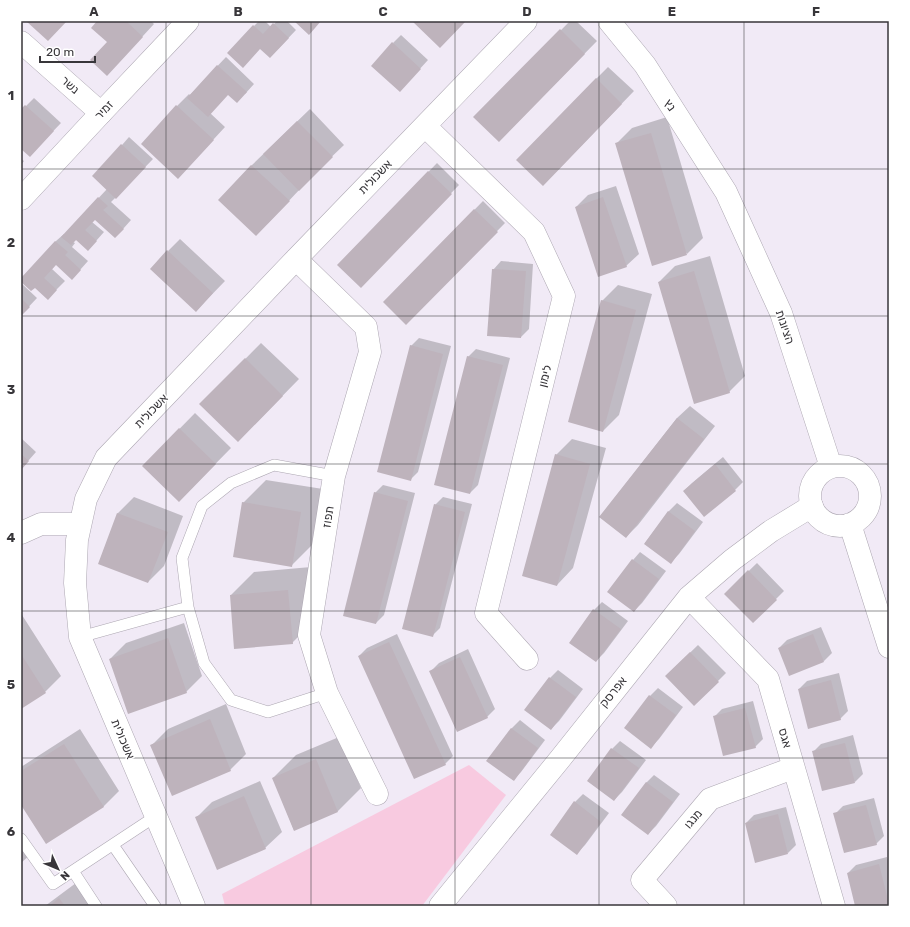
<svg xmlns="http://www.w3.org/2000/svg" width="910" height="927" font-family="Rubik,Heebo,sans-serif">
<rect width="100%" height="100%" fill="#f1eaf6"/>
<path fill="#f8cae0" d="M469,765L506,795L422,906H225L222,894Z"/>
<path fill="#0003" d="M99,21H151L154,24L119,62Z
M259,21H265L271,27L277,21H287L296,30L278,49L261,48L254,26Z
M570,21H576L597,41L499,141L475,117Z
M401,35L428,60L407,83L393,43Z
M226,57L254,84L245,94H228L210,113L225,127L190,165L142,144L177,106L189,94L190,95Z
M608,67L634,91L555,173L596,79Z
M34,98L61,123L38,147H21V111Z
M310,109L344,145L300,187L301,188L268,223L219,200L252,165Z
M667,117L703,238L687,254L616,144L632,128Z
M129,137L153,159L124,189L111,202L131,220L123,229L95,219L92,222L104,232L96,241L77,239L73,242L75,243L72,247L88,261L80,270L56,264L52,269L65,281L56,290L35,286L21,280L56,241L64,234H65L107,189L122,145Z
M21,159L24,161L21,165Z
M437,163L459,185L361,286L338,265Z
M616,186L639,254L626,266L576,207L588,195Z
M483,201L505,223L406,324L384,302Z
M180,239L225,281L196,311L168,251Z
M710,256L745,376L729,392L659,282L675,266Z
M501,261L533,264L529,329L521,337L493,270Z
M21,283L37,298L21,315Z
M618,285L652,294L619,415L603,431L602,301Z
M419,338L451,346L418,472L410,480L411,346Z
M261,343L299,379L254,425L201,404Z
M476,349L510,358L478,485L470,493L468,357Z
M690,406L715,426L638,525L626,537L600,517L677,418Z
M195,413L231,448L179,501L143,466Z
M21,438L36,452L21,469Z
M572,439L606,448L573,568L557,585L556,455Z
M723,457L743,482L735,490L704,515L684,491L692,483Z
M266,480L323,489L314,543L291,566L243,503Z
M383,485L415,493L384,615L376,623L375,493Z
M134,497L183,516L164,566L148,582L99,563L118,513Z
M443,497L472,504L440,628L432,636L435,505Z
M677,503L703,522L679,554L671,562L645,543L669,511Z
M640,552L666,571L642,603L634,611L633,560Z
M757,563L784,591L753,622L725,594Z
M311,567L315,620L292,643L231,595L254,572Z
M602,602L628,621L604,653L596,661L594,610Z
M21,615H22L61,676L45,692L21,708Z
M184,623L202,676L186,692L110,659L126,643Z
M821,627L832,653L824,661L779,648L787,640Z
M397,634L453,756L445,764L359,656L367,648Z
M698,645L726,673L694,705L666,676Z
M468,649L495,709L487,717L431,671L439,663Z
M558,670L583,689L559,721L551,729L550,678Z
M839,673L848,711L840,719L799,689L807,681Z
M658,688L683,707L659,739L651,747L650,696Z
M753,701L763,739L755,747L714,717L722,709Z
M226,704L246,754L230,770L152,745L168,729Z
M520,720L545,740L521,772L513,780L488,761L512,728Z
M80,729L119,791L103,807L21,803V767Z
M853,735L863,774L855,782L813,752L821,744Z
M339,737L361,788L338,811L294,830L273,778L296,755Z
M620,741L646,760L622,792L614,800L588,781L612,749Z
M654,775L680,794L656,826L648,834L646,783Z
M260,781L282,832L265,848L196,818L212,802Z
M583,794L609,813L585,845L577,853L575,802Z
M874,798L884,836L876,844L835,814L843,806Z
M786,807L796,845L788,853L746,823L754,815Z
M21,838L31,854L21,863Z
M887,857L889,864V903L878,906H856L848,873L856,865Z
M76,883L93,906H45Z"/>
<path fill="#beb3bc" d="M26,21H67L48,41Z
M97,21H126L143,37L107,76L90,60L107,42L91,28Z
M294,21H321L309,35Z
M412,21H466L440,48Z
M273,23L289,38L270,58L260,49L243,68L227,53L253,25L263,34Z
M560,29L585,54L499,142L473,117Z
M392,42L421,69L400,92L371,66Z
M217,65L247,92L237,103L228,95L208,117L187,98Z
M596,78L622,104L543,186L516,160Z
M25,105L54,131L30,157L21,149V109Z
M176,105L214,140L178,179L141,144Z
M297,121L333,157L299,191L263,154Z
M651,133L687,255L652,266L615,143Z
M121,144L146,167L116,199L92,176Z
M251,165L290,201L256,236L218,200Z
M428,171L452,194L361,288L337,265Z
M98,197L108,206L103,210L124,229L115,238L95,220L85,230L97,241L88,251L76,240L71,245L61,237Z
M603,197L627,267L598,277L575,207Z
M474,209L498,232L406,325L383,302Z
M55,241L68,252L65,255L81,270L72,280L56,265L44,278L57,290L48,300L35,288L31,291L21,282V278Z
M167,250L213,293L196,312L150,269Z
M492,269L526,271L521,338L487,336Z
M694,271L730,393L694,404L658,282Z
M21,298L30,307L21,316Z
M601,300L636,310L603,432L568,422Z
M410,345L443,354L411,481L377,472Z
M467,356L503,365L470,494L434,485Z
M245,358L283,396L238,442L199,404Z
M677,418L704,439L626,538L599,517Z
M179,428L216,464L179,502L142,466Z
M21,454L29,461L21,470Z
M555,454L590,464L557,586L522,576Z
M715,464L736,491L704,517L683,491Z
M374,492L408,501L376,624L343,616Z
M242,502L301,512L292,567L233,557Z
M434,504L465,512L433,637L402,629Z
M668,511L695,531L671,564L644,544Z
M117,513L168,532L148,583L98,564Z
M632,559L659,579L634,612L607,592Z
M748,570L777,600L753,623L724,594Z
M288,590L293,644L234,649L230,595Z
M593,609L621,629L596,662L569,643Z
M813,634L824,662L789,676L778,648Z
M168,638L187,693L128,714L109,659Z
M389,642L446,765L414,779L358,656Z
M690,652L719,682L694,706L665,676Z
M21,654L46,693L21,709Z
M460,657L488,718L457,732L429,671Z
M549,677L576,697L551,730L524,710Z
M831,680L841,720L808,729L798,689Z
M649,695L676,715L651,749L624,728Z
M745,708L756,748L723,756L713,716Z
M210,719L231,771L172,796L150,745Z
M511,728L538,748L514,781L486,761Z
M845,743L855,783L822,791L812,751Z
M64,744L104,807L46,844L21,805V771Z
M611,748L639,768L614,801L587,781Z
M316,759L338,812L294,831L272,778Z
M646,782L673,802L648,835L621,815Z
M244,796L266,849L217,870L195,817Z
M574,801L601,822L577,855L550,835Z
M866,805L877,845L844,853L833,813Z
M778,814L788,854L755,863L745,823Z
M879,864L889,904L882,906H855L847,873Z
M59,898L65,906H49Z"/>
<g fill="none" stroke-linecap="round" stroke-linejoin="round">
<defs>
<path id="service" d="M80,637L188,607
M327,693L268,712L231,700L204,663L188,607L182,558L202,506L231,483L274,465L334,476
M21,839L53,884L156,816
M113,845L155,906
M73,871L96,906"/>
<path id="minor" d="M21,42L101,113
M425,126L534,232L564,296L486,613L527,659
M296,259L366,327L370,352L334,476L309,635L327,693L377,794
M21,533L41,524H80
M689,597L768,679L834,906
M194,906L80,637L75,583L77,540L86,499L106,458L296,259L526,21
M440,906L560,759L689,597L732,560L771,531L812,506
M666,906L642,880L710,799L793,768"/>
<path id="tertiary" d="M609,21L645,65L726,192L781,313L831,467
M21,199L101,113L188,21
M810 496a30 30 0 1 1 60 0a30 30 0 1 1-60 0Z
M850,524L889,647"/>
</defs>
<use href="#service" stroke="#ada7b2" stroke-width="12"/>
<use href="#minor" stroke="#ada7b2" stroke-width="23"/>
<use href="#tertiary" stroke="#ada7b2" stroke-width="23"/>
<use href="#service" stroke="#fff" stroke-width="11"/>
<use href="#minor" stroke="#fff" stroke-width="22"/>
<use href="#tertiary" stroke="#fff" stroke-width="22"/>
</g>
<path fill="none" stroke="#38363a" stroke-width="1" stroke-opacity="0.55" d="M166,21V906M311,21V906M455,21V906M599,21V906M744,21V906M21,169H889M21,316H889M21,464H889M21,611H889M21,758H889"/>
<g text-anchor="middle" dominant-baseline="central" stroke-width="3" stroke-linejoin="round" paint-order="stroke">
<g font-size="12" fill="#38363a" stroke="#fff">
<text transform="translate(70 85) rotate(42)">נשר</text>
<text transform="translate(670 105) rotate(57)">נץ</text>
<text transform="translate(104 110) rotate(-47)">זמיר</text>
<text transform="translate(375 177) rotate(-46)">אשכולית</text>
<text transform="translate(785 327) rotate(71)">הציונות</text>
<text transform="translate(545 376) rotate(-76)">לימון</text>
<text transform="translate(151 411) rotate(-46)">אשכולית</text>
<text transform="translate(328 517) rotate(-81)">תפוז</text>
<text transform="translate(613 692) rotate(-51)">אפרסק</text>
<text transform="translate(785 738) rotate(74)">אגס</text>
<text transform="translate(123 739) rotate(67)">אשכולית</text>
<text transform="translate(693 819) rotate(-50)">מנגו</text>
</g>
</g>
<rect width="910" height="927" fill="none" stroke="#ffffff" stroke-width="44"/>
<g transform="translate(58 869) rotate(134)" stroke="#ffffff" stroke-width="3" paint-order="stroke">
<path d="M0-3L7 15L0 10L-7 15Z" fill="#38363a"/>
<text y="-6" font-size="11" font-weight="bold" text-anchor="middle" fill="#38363a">N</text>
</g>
<path d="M40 56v6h55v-6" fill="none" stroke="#38363a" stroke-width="2"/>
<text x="46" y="56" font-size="12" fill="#38363a" stroke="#ffffff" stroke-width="3" paint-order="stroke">20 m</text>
<rect x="22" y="22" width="866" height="883" fill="none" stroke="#38363a" stroke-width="1.5"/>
<g font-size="13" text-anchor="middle" font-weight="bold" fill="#38363a">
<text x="94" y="16">A</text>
<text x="238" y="16">B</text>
<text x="383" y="16">C</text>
<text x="527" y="16">D</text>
<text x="672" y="16">E</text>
<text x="816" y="16">F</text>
<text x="11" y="100">1</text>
<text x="11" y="247">2</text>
<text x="11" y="394">3</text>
<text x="11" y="542">4</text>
<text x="11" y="689">5</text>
<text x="11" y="836">6</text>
</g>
</svg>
